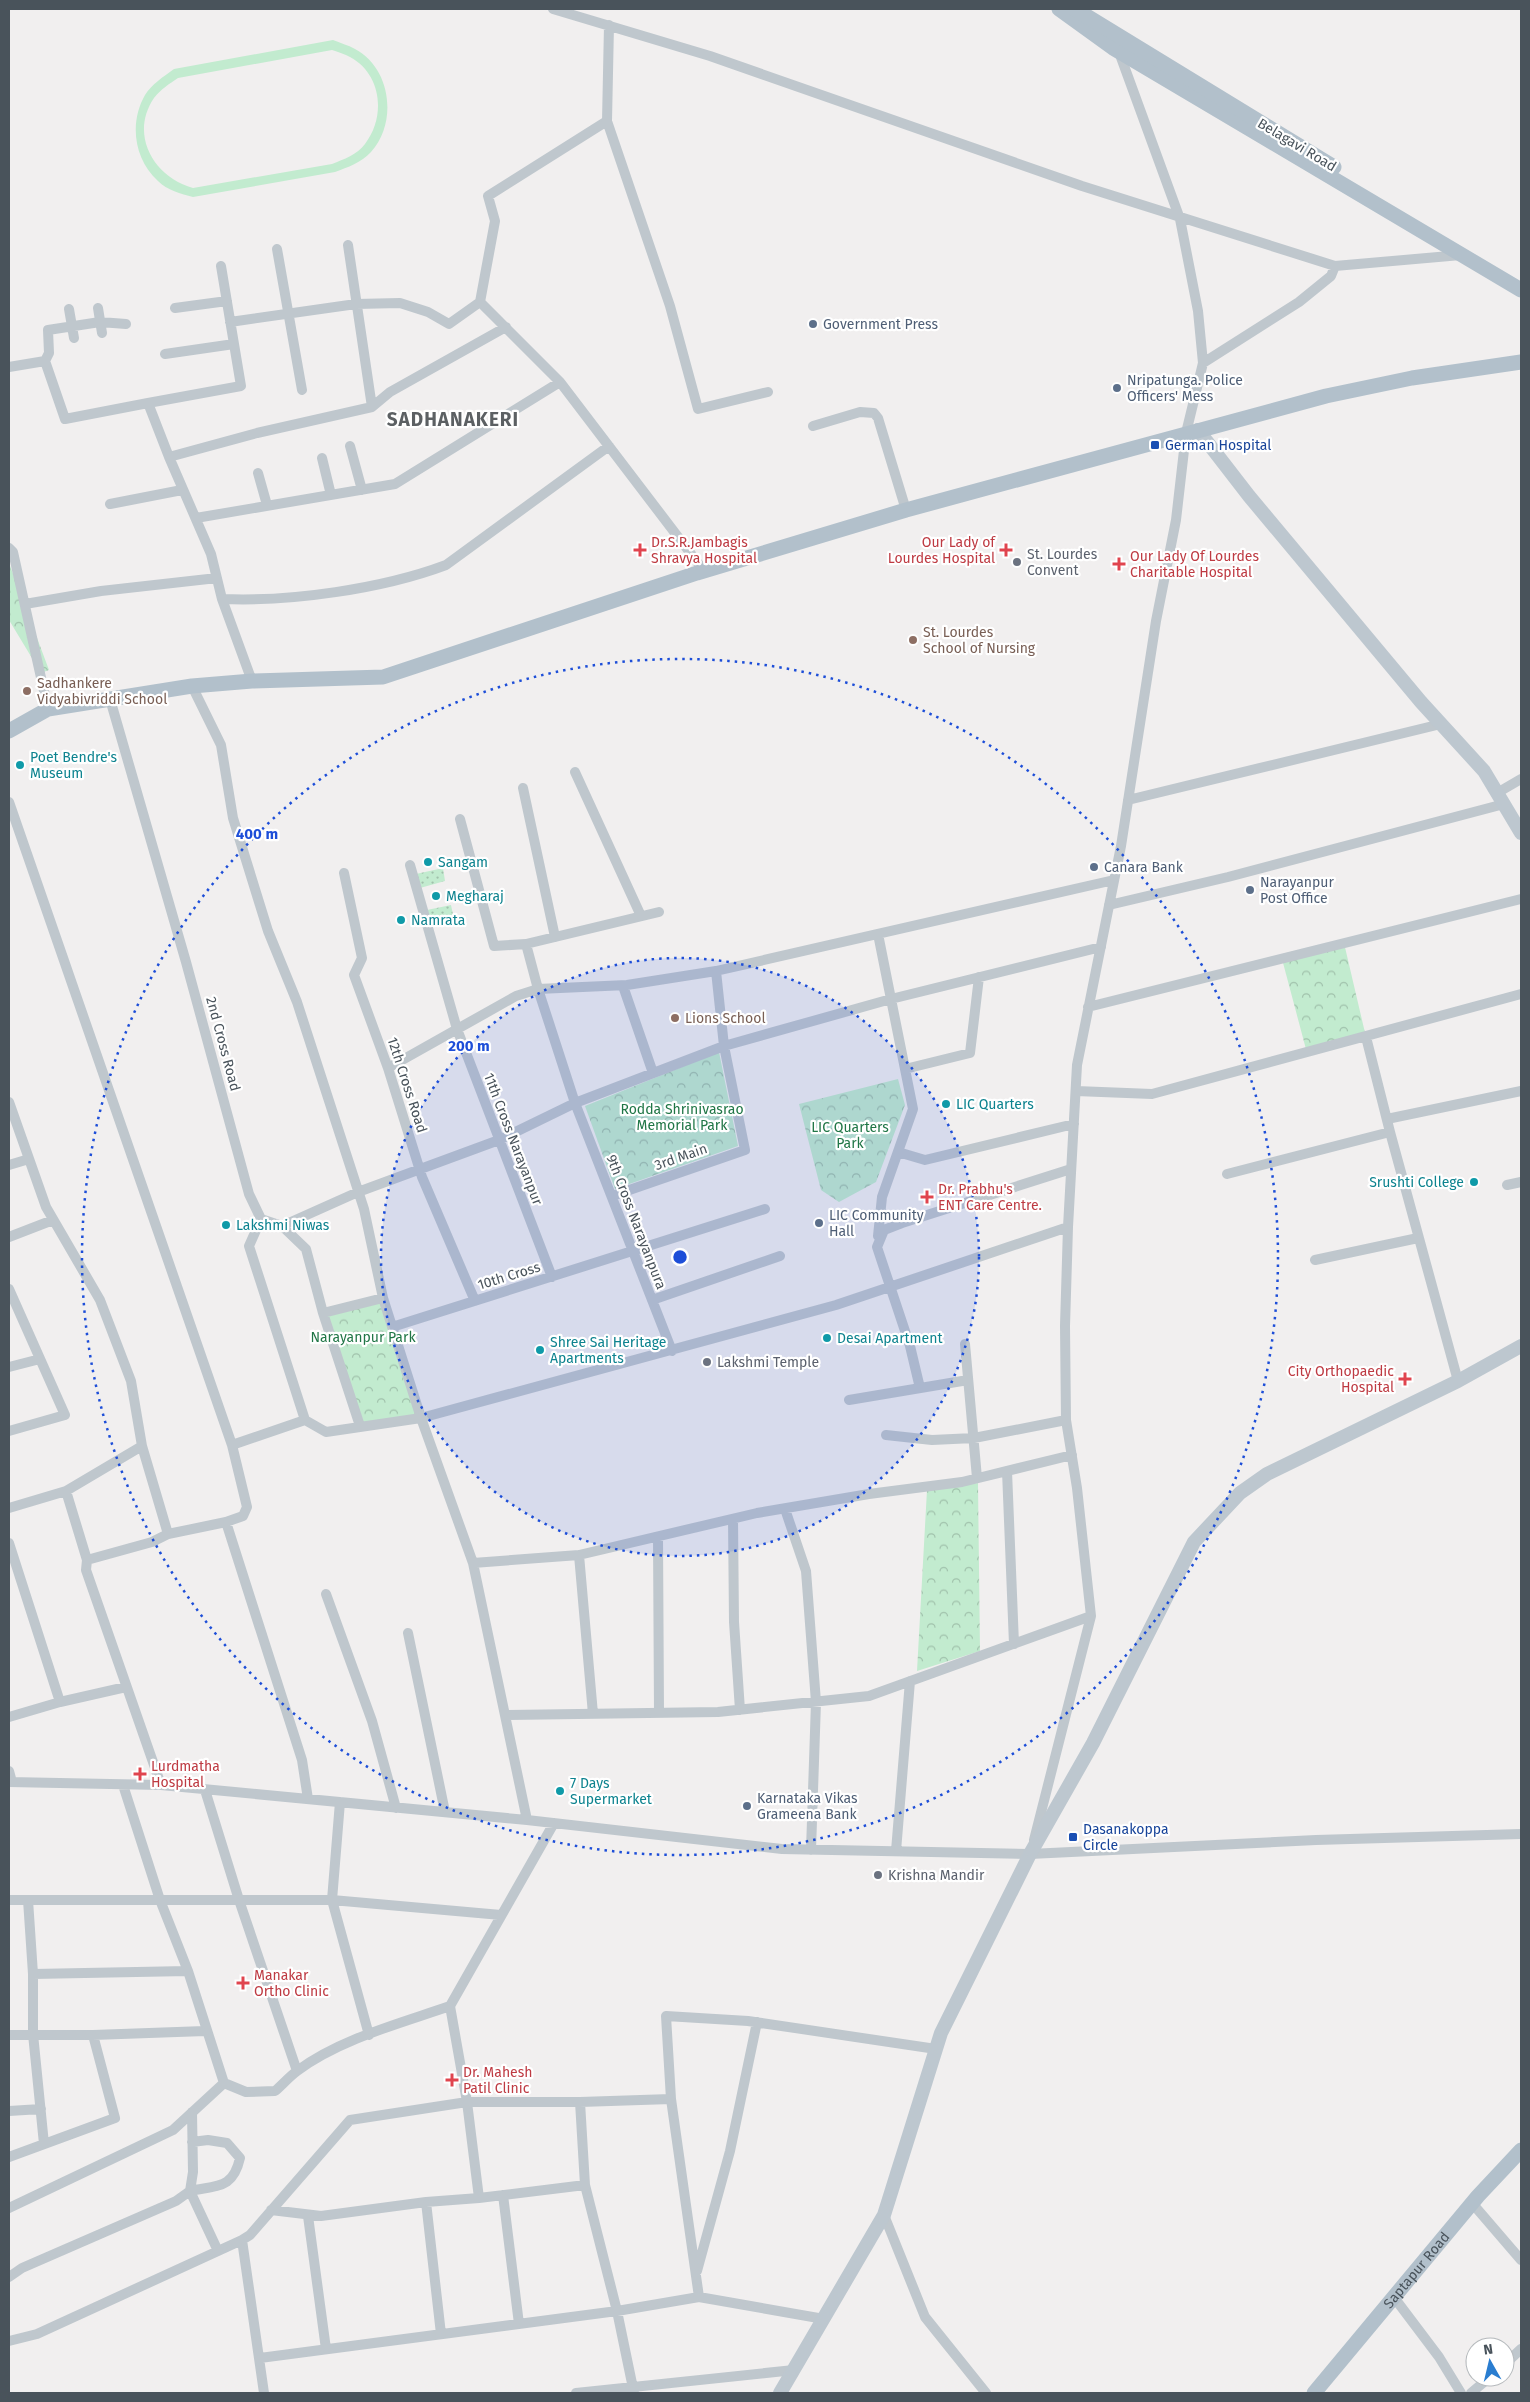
<svg xmlns="http://www.w3.org/2000/svg" width="1530" height="2402" font-family="'Fira Sans',sans-serif">
<defs>
<pattern id="grass-dots" width="8" height="8" patternUnits="userSpaceOnUse" patternTransform="scale(1.25)"><rect width="8" height="8" fill="#c2ebcf"/><path d="M2 2h.1M6 6h.1" fill="none" stroke="#a0c1ab" stroke-width="1.8" stroke-linecap="round"/></pattern>
<pattern id="park-crowns" width="20" height="18" patternUnits="userSpaceOnUse" patternTransform="scale(1.25)"><rect width="20" height="18" fill="#c2ebcf"/><path d="M2 6a3 3 0 1 1 6 0M12 15a3 3 0 1 1 6 0" fill="none" stroke="#a0c1ab"/></pattern>
</defs>
<rect width="100%" height="100%" fill="#f1efef"/>
<path fill="url(#grass-dots)" d="M443,868L445,881L420,888L416,874Z
M451,905L454,919L431,925L427,910Z"/>
<path fill="url(#park-crowns)" d="M9,563L49,670L41,673L9,620Z
M1344,943L1366,1037L1307,1053L1282,959Z
M719,1052L738,1146L615,1189L585,1106Z
M898,1079L905,1105L876,1182L839,1202L821,1190L799,1104Z
M383,1298L421,1418L360,1426L323,1313Z
M978,1483L980,1651L917,1671L927,1490Z"/>
<path fill="#c2ebcf" fill-rule="evenodd" d="M333,40C340,43 348,45 355,49C391,68 398,122 371,152C361,163 348,167 335,172L193,197C181,194 167,190 158,181C134,159 129,123 145,95C152,84 163,77 174,69ZM332,50C338,52 345,54 350,57C382,74 386,117 365,144C357,155 344,159 332,164L193,188C154,177 129,135 154,98C161,89 169,84 178,78Z"/>
<g fill="none" stroke-linecap="round" stroke-linejoin="round">
<path stroke="#bfc7cd" stroke-width="10" d="M553,9L710,56L1082,186L1335,266L1461,255
M609,25L607,121L488,196L495,221L480,302L560,382L704,571
M607,121L670,306L698,409L768,392
M348,245L372,407
M277,249L302,390
M98,308L102,333
M175,308L227,301
M69,309L74,338
M230,322L356,304L400,303L428,312L449,324L480,302
M126,324L100,322L48,330L49,353L45,361L65,419L148,403
M165,354L234,344
M1203,363L1299,302L1331,276L1335,266
M9,367L45,361
M813,426L860,412L874,413L878,418L906,510
M350,446L362,490
M169,457L148,403L241,386L221,266
M322,458L331,495
M258,473L267,505
M110,504L182,490
M196,518L395,484L560,382
M9,548L13,552L48,709
M222,599C290,602 382,589 446,565L609,446
M25,604L101,591L217,578
M252,681L222,599L211,554L169,457L257,433L372,407L390,392L506,327
M192,686L221,745L233,818L268,931L297,1002L364,1209L383,1298L421,1418L473,1563L527,1820
M110,699L186,962L249,1194L261,1219L282,1226L306,1249L323,1313L383,1298
M575,772L641,916
M523,788L555,937
M1497,793L1521,779
M1128,800L1441,724
M9,802L232,1445L247,1507L243,1516L226,1522L302,1760L308,1799
M460,819L494,946L526,944L538,989L627,985L716,971L1114,880
M410,865L457,1029L552,1277
M344,873L362,958L354,975L388,1068L422,1177L475,1301
M1109,905L1228,877L1504,804
M878,934L913,1109L882,1197L878,1236
M526,944L659,912
M623,986L653,1073
M1088,1007L1521,899
M1366,1037L1390,1132L1458,1381
M388,1068L516,996L538,989L575,1103L724,1046L891,999L1101,947
M905,1069L970,1053L979,977
M1076,1091L1152,1094L1521,994
M9,1102L46,1207L100,1300L131,1381L142,1446L168,1534L152,1542L87,1560
M1387,1119L1521,1091
M898,1152L925,1160L1074,1124
M9,1165L29,1159
M1227,1174L1390,1132
M1507,1185L1521,1182
M612,1196L745,1150L724,1046L716,971
M261,1219L249,1246L305,1420
M282,1226L358,1192L499,1140L575,1103L672,1351
M1068,1227L1077,1065L1121,846L1156,621L1176,520L1186,433L1203,363L1198,311L1180,219L1119,52
M9,1237L53,1220
M1315,1260L1418,1238
M9,1289L65,1415L9,1431
M652,1300L780,1256
M323,1313L360,1426
M392,1327L765,1209
M965,1344L977,1478
M9,1367L40,1359
M920,1388L910,1346L877,1247L884,1230L902,1223L1071,1169
M849,1400L968,1380
M886,1435L932,1440L974,1438L1066,1420
M232,1445L305,1420L326,1432L421,1418L836,1305L1068,1227L1065,1326L1066,1420L1077,1488L1091,1616L1034,1840
M1007,1471L1014,1644
M66,1491L87,1560L86,1570L161,1785
M9,1508L66,1491L142,1446
M785,1509L806,1571L816,1702L811,1850
M733,1519L734,1622L740,1710
M168,1534L226,1522
M658,1537L659,1713
M9,1543L60,1702
M579,1555L593,1714
M473,1563L579,1555L757,1513L869,1494L962,1482L1072,1455
M326,1594L372,1721L396,1808
M408,1633L445,1812
M505,1715L718,1712L869,1696L1091,1616
M9,1717L60,1702L126,1687
M9,1771L12,1782
M9,1782L161,1785L527,1820L782,1849L1030,1854L1316,1840L1521,1834
M123,1785L160,1900L188,1971L224,2083
M205,1790L239,1900L297,2071
M340,1802L332,1900L369,2035
M896,1851L910,1681
M9,1900H332L501,1915
M28,1900L33,1974V2034L44,2144
M33,1974L188,1971
M450,2006L467,2102L479,2198
M9,2035H93L205,2031
M9,2111L41,2109
M192,2142L208,2140L227,2143L240,2158C233,2189 218,2185 190,2191L218,2251
M9,2157L115,2118L93,2035
M503,2195L519,2324
M426,2202L441,2334
M1472,2203L1521,2260
M9,2208L173,2130L224,2083L246,2092L275,2091C282,2085 289,2077 297,2071C340,2039 401,2023 450,2006L554,1823
M271,2210L321,2216L426,2202L479,2198L585,2185
M884,2215L925,2317L986,2393
M308,2216L326,2349
M697,2271L730,2151L757,2022
M9,2277L22,2268L176,2201L190,2191L193,2172L192,2112
M1393,2296L1439,2357L1461,2393
M824,2319L699,2297L671,2099L666,2016L748,2021L936,2049
M9,2341L37,2334L242,2240
M260,2358L617,2311L699,2297
M1505,2364L1521,2349
M264,2393L242,2240L250,2235L350,2120L467,2102H580
M576,2393L794,2370
M634,2393L617,2311L585,2185L580,2102L671,2099
M1471,2393L1490,2377"/>
<path stroke="#bdc7cf" stroke-width="14" d="M1198,430L1249,496L1421,702L1484,771L1521,833
M780,2393L884,2215L941,2033L1030,1854L1093,1743L1194,1542L1240,1493L1267,1474L1458,1381L1521,1346"/>
<g stroke="#b2c0cb" stroke-width="15">
<path d="M1059,9L1113,48L1521,290"/>
<path d="M1075,9L1334,167"/>
<path d="M9,731L48,709L192,686L252,681L383,677L697,573L906,510L1326,396L1412,378L1521,362"/>
<path id="s1" d="M1314,2393L1478,2196L1521,2150"/>
</g>
</g>
<circle cx="680" cy="1257" r="299" fill="#1d4ed8" fill-opacity=".12"/>
<g fill="none" stroke="#1d4ed8" stroke-width="2.5" stroke-dasharray="2.5 5">
<circle cx="680" cy="1257" r="299"/>
<circle cx="680" cy="1257" r="598"/>
</g>
<g fill="#5c6f8a" stroke="#fff" stroke-width="2">
<circle cx="813" cy="324" r="5"/>
<circle cx="1117" cy="388" r="5"/>
<circle cx="1094" cy="867" r="5"/>
<circle cx="1250" cy="890" r="5"/>
<circle cx="819" cy="1223" r="5"/>
<circle cx="747" cy="1806" r="5"/>
</g>
<g fill="#1a4fb4" stroke="#fff" stroke-width="2">
<rect x="1150" y="440" width="10" height="10" rx="2.5"/>
<rect x="1068" y="1832" width="10" height="10" rx="2.5"/>
</g>
<g fill="#e0444e" stroke="#fff" stroke-width="2">
<path d="M637.5 542.5h5v5h5v5h-5v5h-5v-5h-5v-5h5z"/>
<path d="M1003.5 542.5h5v5h5v5h-5v5h-5v-5h-5v-5h5z"/>
<path d="M1116.5 556.5h5v5h5v5h-5v5h-5v-5h-5v-5h5z"/>
<path d="M924.5 1189.5h5v5h5v5h-5v5h-5v-5h-5v-5h5z"/>
<path d="M1402.5 1371.5h5v5h5v5h-5v5h-5v-5h-5v-5h5z"/>
<path d="M137.5 1766.5h5v5h5v5h-5v5h-5v-5h-5v-5h5z"/>
<path d="M240.5 1975.5h5v5h5v5h-5v5h-5v-5h-5v-5h5z"/>
<path d="M449.5 2072.5h5v5h5v5h-5v5h-5v-5h-5v-5h5z"/>
</g>
<g fill="#6b7280" stroke="#fff" stroke-width="2">
<circle cx="1017" cy="562" r="5"/>
<circle cx="707" cy="1362" r="5"/>
<circle cx="878" cy="1875" r="5"/>
</g>
<g fill="#8d6e63" stroke="#fff" stroke-width="2">
<circle cx="913" cy="640" r="5"/>
<circle cx="27" cy="691" r="5"/>
<circle cx="675" cy="1018" r="5"/>
</g>
<g fill="#0f9aa8" stroke="#fff" stroke-width="2">
<circle cx="20" cy="765" r="5"/>
<circle cx="428" cy="862" r="5"/>
<circle cx="436" cy="896" r="5"/>
<circle cx="401" cy="920" r="5"/>
<circle cx="946" cy="1104" r="5"/>
<circle cx="1474" cy="1182" r="5"/>
<circle cx="226" cy="1225" r="5"/>
<circle cx="827" cy="1338" r="5"/>
<circle cx="540" cy="1350" r="5"/>
<circle cx="560" cy="1791" r="5"/>
</g>
<g text-anchor="middle" dominant-baseline="central" stroke-width="4.5" stroke-linejoin="round" paint-order="stroke">
<g font-size="14" fill="#49535b" stroke="#fff">
<text transform="translate(1297 145) rotate(31)">Belagavi Road</text>
<text transform="translate(223 1044) rotate(75)">2nd Cross Road</text>
<text transform="translate(407 1085) rotate(72)">12th Cross Road</text>
<text transform="translate(513 1139) rotate(69)">11th Cross Narayanpur</text>
<text transform="translate(681 1157) rotate(-19)">3rd Main</text>
<text transform="translate(636 1222) rotate(69)">9th Cross Narayanpura</text>
<text transform="translate(509 1276) rotate(-17)">10th Cross</text>
<text stroke="none"><textPath href="#s1" startOffset="160">Saptapur Road</textPath></text>
</g>
<g font-size="14" fill="#4e5e75" stroke="#fff" text-anchor="start">
<text x="823" y="324">Government Press</text>
<text x="1127" y="380">Nripatunga. Police<tspan x="1127" dy="16">Officers' Mess</tspan></text>
<text x="1104" y="867">Canara Bank</text>
<text x="1260" y="882">Narayanpur<tspan x="1260" dy="16">Post Office</tspan></text>
<text x="829" y="1215">LIC Community<tspan x="829" dy="16">Hall</tspan></text>
<text x="757" y="1798">Karnataka Vikas<tspan x="757" dy="16">Grameena Bank</tspan></text>
</g>
<g font-size="14" fill="#164399" stroke="#fff" text-anchor="start">
<text x="1165" y="445">German Hospital</text>
<text x="1083" y="1829">Dasanakoppa<tspan x="1083" dy="16">Circle</tspan></text>
</g>
<g font-size="14" fill="#be3a42" stroke="#fff" text-anchor="start">
<text x="651" y="542">Dr.S.R.Jambagis<tspan x="651" dy="16">Shravya Hospital</tspan></text>
<text x="995" y="542" text-anchor="end">Our Lady of<tspan x="995" dy="16">Lourdes Hospital</tspan></text>
<text x="1130" y="556">Our Lady Of Lourdes<tspan x="1130" dy="16">Charitable Hospital</tspan></text>
<text x="938" y="1189">Dr. Prabhu's<tspan x="938" dy="16">ENT Care Centre.</tspan></text>
<text x="1394" y="1371" text-anchor="end">City Orthopaedic<tspan x="1394" dy="16">Hospital</tspan></text>
<text x="151" y="1766">Lurdmatha<tspan x="151" dy="16">Hospital</tspan></text>
<text x="254" y="1975">Manakar<tspan x="254" dy="16">Ortho Clinic</tspan></text>
<text x="463" y="2072">Dr. Mahesh<tspan x="463" dy="16">Patil Clinic</tspan></text>
</g>
<g font-size="14" fill="#5b616d" stroke="#fff" text-anchor="start">
<text x="1027" y="554">St. Lourdes<tspan x="1027" dy="16">Convent</tspan></text>
<text x="717" y="1362">Lakshmi Temple</text>
<text x="888" y="1875">Krishna Mandir</text>
</g>
<g font-size="14" fill="#785e54" stroke="#fff" text-anchor="start">
<text x="923" y="632">St. Lourdes<tspan x="923" dy="16">School of Nursing</tspan></text>
<text x="37" y="683">Sadhankere<tspan x="37" dy="16">Vidyabivriddi School</tspan></text>
<text x="685" y="1018">Lions School</text>
</g>
<g font-size="14" fill="#0d838f" stroke="#fff" text-anchor="start">
<text x="30" y="757">Poet Bendre's<tspan x="30" dy="16">Museum</tspan></text>
<text x="438" y="862">Sangam</text>
<text x="446" y="896">Megharaj</text>
<text x="411" y="920">Namrata</text>
<text x="956" y="1104">LIC Quarters</text>
<text x="1464" y="1182" text-anchor="end">Srushti College</text>
<text x="236" y="1225">Lakshmi Niwas</text>
<text x="837" y="1338">Desai Apartment</text>
<text x="550" y="1342">Shree Sai Heritage<tspan x="550" dy="16">Apartments</tspan></text>
<text x="570" y="1783">7 Days<tspan x="570" dy="16">Supermarket</tspan></text>
</g>
<g font-size="14" fill="#207646" stroke="#fff">
<text x="682" y="1109">Rodda Shrinivasrao<tspan x="682" dy="16">Memorial Park</tspan></text>
<text x="850" y="1127">LIC Quarters<tspan x="850" dy="16">Park</tspan></text>
<text x="363" y="1337">Narayanpur Park</text>
</g>
<g font-size="19" font-weight="bold" letter-spacing="1" fill="#5c6063" stroke="#fff">
<text x="453" y="419">SADHANAKERI</text>
</g>
</g>
<circle cx="680" cy="1257" r="8" fill="#1d4ed8" stroke="#fff" stroke-width="2.5"/>
<g font-size="15" text-anchor="middle" font-weight="bold" fill="#1d4ed8" stroke="#fff" stroke-width="4.5" stroke-linejoin="round" paint-order="stroke">
<text x="257" y="839">400 m</text>
<text x="469" y="1051">200 m</text>
</g>
<rect width="1530" height="2402" fill="none" stroke="#49535b" stroke-width="20"/>
<g transform="translate(1490 2362) rotate(352)"><circle r="24" fill="#ffffff" stroke="#b6babd"/>
<path d="M0-4L9 19L0 12L-9 19Z" fill="#2a7dd0"/>
<text y="-8" font-size="14" font-weight="bold" text-anchor="middle" fill="#49535b">N</text>
</g>
</svg>
